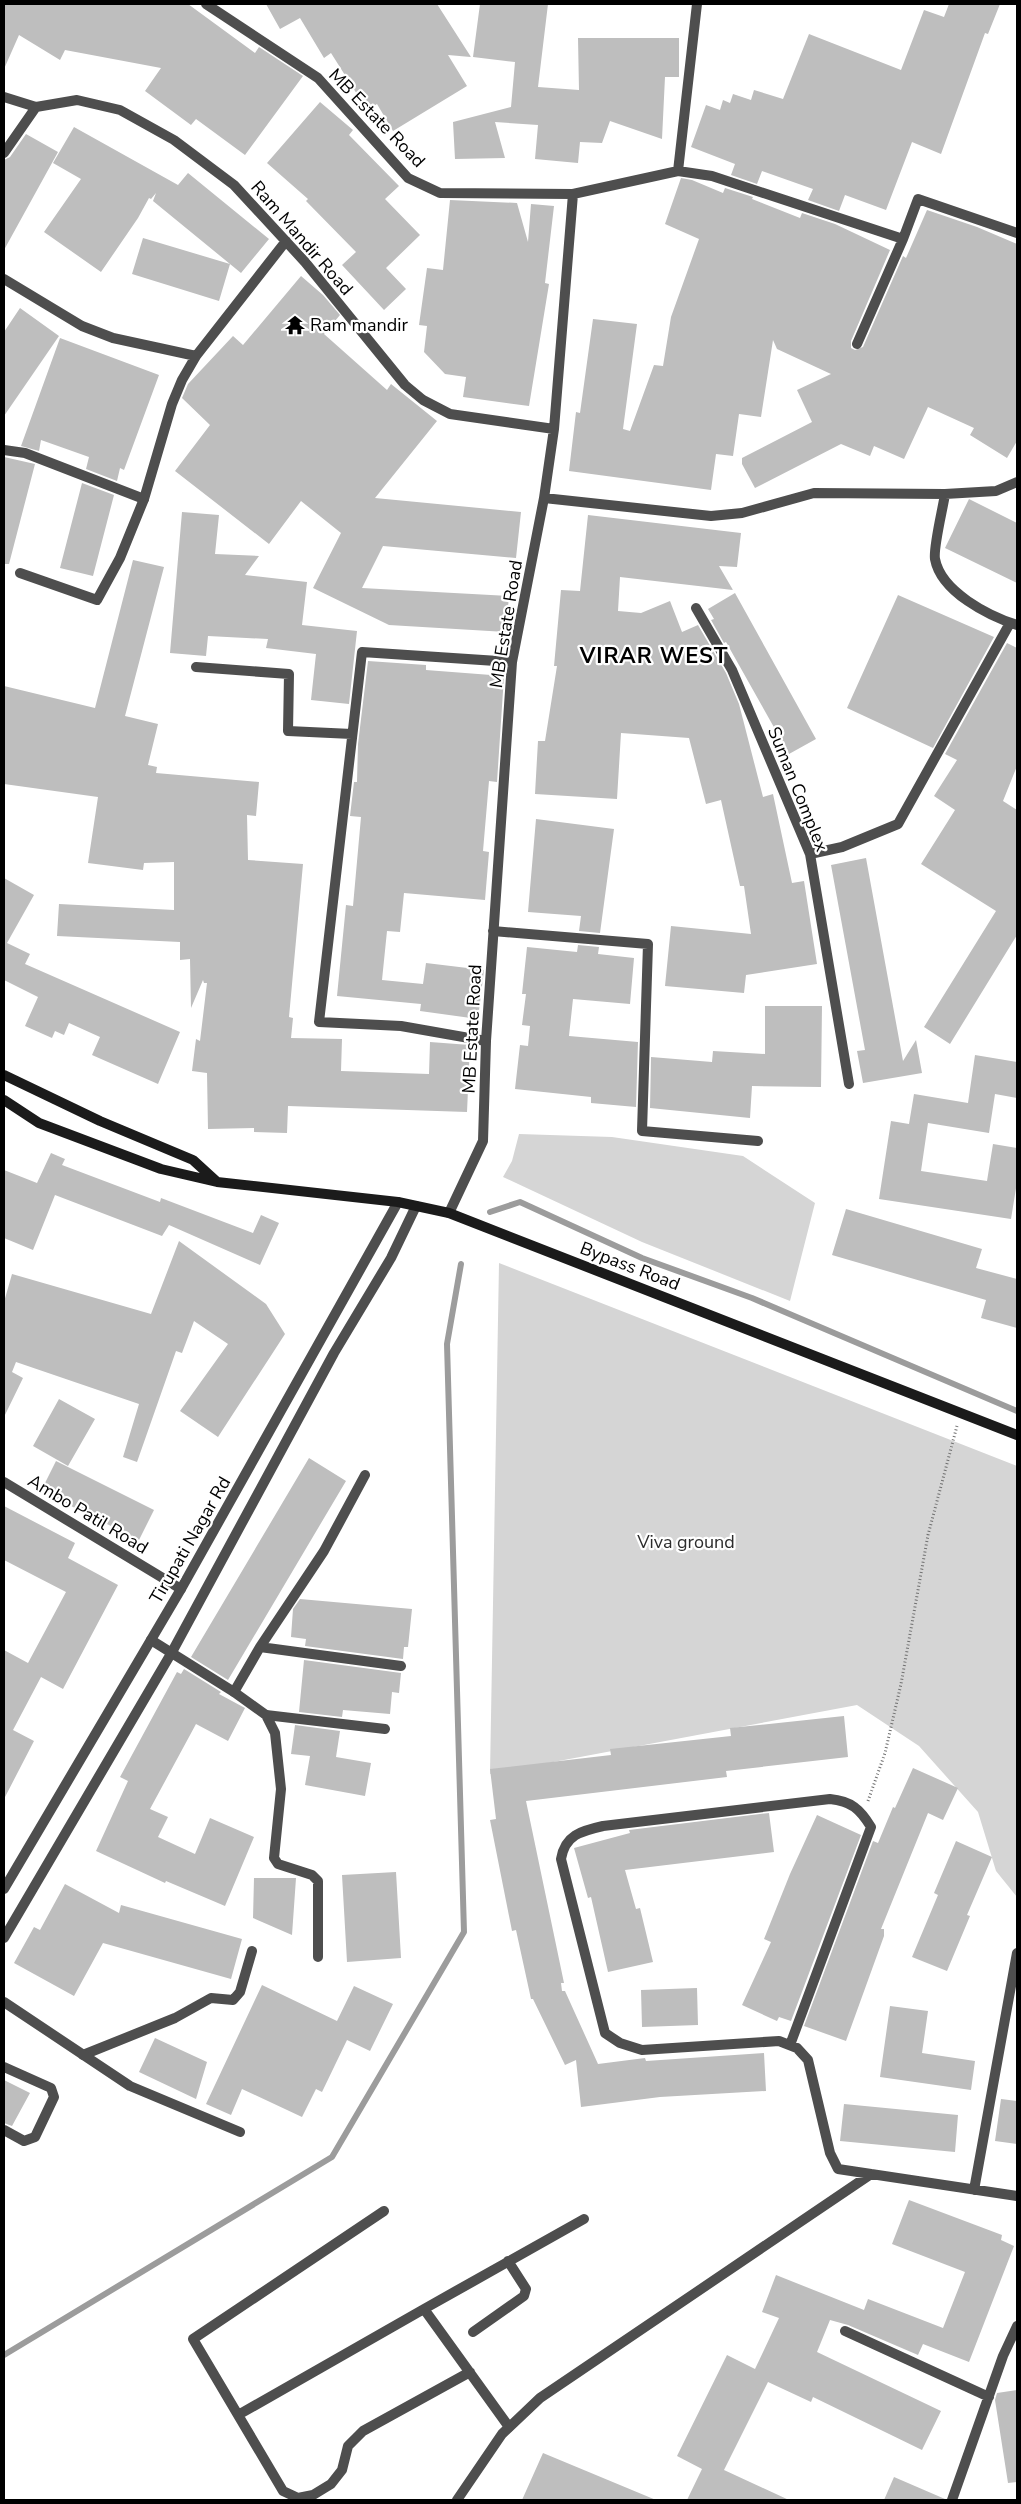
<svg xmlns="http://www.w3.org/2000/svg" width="1021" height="2504" font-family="'Nunito Sans',sans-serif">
<rect width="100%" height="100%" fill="#fff"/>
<path fill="#d5d5d5" d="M519,1134L612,1137L743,1156L815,1203L790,1301L642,1242L503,1177L512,1161Z
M499,1263L1017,1466V1897L996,1871L978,1812L919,1746L857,1705L490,1774Z"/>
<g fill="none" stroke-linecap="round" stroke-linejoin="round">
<path stroke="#9c9c9c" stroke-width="6" d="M490,1212L520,1202L642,1258L752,1298L1017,1411
M4,2355L332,2157L464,1932L447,1344L461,1264"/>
</g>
<path fill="#bebebe" d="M4,4H188L255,53L259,47L303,76L245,155L196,119L191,125L145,91L161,68L65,50L60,60L19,35L4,69Z
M266,4H437L471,57L448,55L467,86L393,131L377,104L367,110L331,53L324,58L300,18L280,29Z
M480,4H548L538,87L579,90L578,38H679V77H665L662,139L610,121L602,143L580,142L578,163L535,159L538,125L495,122L505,158L455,159L453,122L511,107L515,62L473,57Z
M949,4H1000L988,34L985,33L941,154L912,142L886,210L845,195L839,211L808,200L813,189L762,171L757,184L731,175L735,164L691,147L706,105L720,110L723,100L730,103L733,94L751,100L754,90L783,99L809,34L901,70L924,10L944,17Z
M320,102L353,130L349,135L399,186L385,199L420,235L386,268L406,289L384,310L342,265L356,252L306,201L308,199L267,163Z
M74,127L178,185L188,173L269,239L241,273L153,201L156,193L151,199L149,198L138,218L101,272L44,232L81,179L53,163Z
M26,134L58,152L4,250V160L10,157Z
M681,178L692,180L723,193L725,188L753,197L752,199L800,218L802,213L835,224L890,250L851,341V348L855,350L863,347L903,256L906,258L927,210L977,227L1017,244V441L1007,458L970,435L974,428L928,407L904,459L874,446L870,456L841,444L755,488L742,464V458L812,422L797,390L831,374L777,349L773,340L761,417L739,414L733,456L716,454L711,490L569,471L576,412L580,413L593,319L637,324L623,429L630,431L654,365L663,366L671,317L699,239L665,224Z
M450,200L517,203L528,242L531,204L554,206L545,283L549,284L529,406L463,397L466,377L445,374L424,352L427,326L419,325L427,268L443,270Z
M143,238L230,264L219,301L132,274Z
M301,276L323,295L340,315L324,334L387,390L391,384L437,421L375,498L521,512L516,558L383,546L362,588L509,596L506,632L389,625L313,588L341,533L301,501L269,544L175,471L210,425L182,398L188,384L233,336L243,345Z
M20,308L59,336L4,416V332Z
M60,338L159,375L124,470L120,468L117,481L86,469L89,457L41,440L39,451L21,446Z
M4,457L35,464L9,564H4Z
M82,483L114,495L93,576L60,568Z
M969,499L1017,523V583L945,548Z
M182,512L219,515L215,554L259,556L245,575L307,582L302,625L357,631L349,704L311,700L316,654L266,648L268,639L208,636L206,656L170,653Z
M588,515L741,533L737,567L719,566L733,590L620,577L618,611L641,613L670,601L682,632L698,625L726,673L739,704L763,797L773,794L792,883L804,881L817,964L746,975L744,993L665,986L671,926L751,934L744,886H740L721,800L706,804L689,738L621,733L617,799L535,794L538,741H545L557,666H554L561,590L580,591Z
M133,560L164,567L125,716L158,724L148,765L157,767L156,773L259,782L256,816L247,815L248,860L303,864L289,1017L293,1018L291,1038L342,1039L341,1071L429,1074L430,1042L470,1045L467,1112L288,1106L287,1133L254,1132V1128L208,1129L207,1073L192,1071L196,1039L200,1041L207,983H204L203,980L191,1008L190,959L180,960V942L57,936L59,904L174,910V862L144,863L143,870L88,863L98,797L4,784V686L95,708Z
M735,593L816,739L789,754L726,642L724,643L711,620L714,619L708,609Z
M898,595L994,637L933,748L847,708Z
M1007,643L1017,648V766L1003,801L1017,810V935L950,1044L924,1027L996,911L921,864L955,810L934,796L957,760L945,754Z
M368,661L426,665V670L504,676L497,782L489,781L483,851L489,852L485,900L404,893L400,932L387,931L382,980L423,984L426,963L484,970L478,1019L420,1011L421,1004L337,996L346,905L353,906L361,817L350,816L354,782H357L358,744Z
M536,819L614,829L600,933L579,931L581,916L528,912Z
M866,858L903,1061L916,1040L922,1073L863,1083L857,1051L865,1050L831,865Z
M4,878L34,895L7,943L30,954L25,964L180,1032L158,1084L92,1055L100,1037L69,1023L64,1035L55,1031L52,1038L25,1026L38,997L4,980Z
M578,945L599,947L598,954L634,958L630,1004L573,999L569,1036L638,1042L636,1107L591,1103V1097L515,1089L520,1045L528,1046L530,1026L522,1025L526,994H522L527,947L577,952Z
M765,1006H822L821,1087L752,1086L750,1118L650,1108L651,1057L712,1062L713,1051L765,1054Z
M975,1055L1017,1062V1098L995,1094L989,1133L928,1123L921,1171L987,1181L993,1144L1017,1148V1182L1011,1219L879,1199L891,1121L909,1124L914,1094L968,1103Z
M51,1153L65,1159L62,1165L160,1202L161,1198L253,1233L261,1215L279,1223L260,1265L169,1225L162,1236L55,1195L33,1250L4,1238V1170L37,1183Z
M846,1209L982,1249L976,1268L1017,1279V1328L981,1318L986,1300L832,1255Z
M179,1241L266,1304L285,1334L218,1437L180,1411L228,1344L194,1321L182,1353L176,1351L137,1462L123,1457L139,1404L16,1362L12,1372L23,1378L4,1417V1302L12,1274L151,1314Z
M59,1399L95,1419L68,1466L33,1446Z
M309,1458L346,1481L228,1680L191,1657Z
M56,1461L154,1510L139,1540L41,1491Z
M4,1506L75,1543L68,1558L118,1585L63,1689L41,1677L13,1730L34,1741L4,1799V1650L28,1663L66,1592L4,1560Z
M300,1599L412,1609L408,1647H404L403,1659L305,1646L306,1639L291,1637L293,1609Z
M304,1660L401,1673L399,1693L392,1692L390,1714L343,1710L342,1717L299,1712Z
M184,1669L221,1692L219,1694L245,1708L228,1741L196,1724L150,1809L168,1817L158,1837L195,1854L210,1818L254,1837L225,1906L166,1881L165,1883L96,1851L128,1781L120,1777L177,1672L181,1674Z
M844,1716L848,1757L726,1771L727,1777L526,1801L564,1983H561L562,1991H565L598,2064L645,2058L646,2061L764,2053L766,2091L660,2097L581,2107L576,2060L565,2065L533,1999H531L516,1930L512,1931L490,1820L496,1819L490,1769L611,1755L610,1749L731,1736L730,1728Z
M295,1725L340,1731L336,1757L371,1763L365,1796L305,1785L310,1756L291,1754Z
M913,1768L958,1788L943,1820L928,1813L881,1929H884V1936L846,2041L804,2026L873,1841L878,1843L893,1807L895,1808Z
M769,1813L774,1852L625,1870L636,1909L640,1908L653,1962L608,1972L591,1897L588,1898L574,1848L630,1833L629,1830Z
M817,1815L861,1835L791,2021L779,2017L777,2021L742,2005L771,1942L764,1939L790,1874Z
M956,1841L992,1857L967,1915L970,1916L947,1971L912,1957L938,1895L934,1893Z
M396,1872L401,1958L347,1962L342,1875Z
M254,1878H296L292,1935L253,1918Z
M65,1884L119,1913L121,1905L242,1939L231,1979L103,1943L74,1996L14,1963L34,1927L40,1930Z
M262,1985L337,2021L354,1986L393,2004L370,2051L347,2040L322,2092L316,2089L302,2117L242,2089L231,2115L206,2104Z
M697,1988L698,2025L642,2027L641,1990Z
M890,2006L928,2011L922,2053L975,2061L971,2090L880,2077Z
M155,2038L207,2062L196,2099L139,2072Z
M4,2080L30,2093L12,2126L4,2123Z
M1001,2099L1017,2101V2144L995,2141Z
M844,2104L958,2115L955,2152L840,2141Z
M909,2200L1002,2235L1001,2240L1014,2246L969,2362L923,2344L918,2355L848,2325L830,2320L817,2352L941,2411L922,2450L813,2397L811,2402L768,2382L724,2470L789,2500H687L702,2469L677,2456L727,2355L755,2369L779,2318L762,2312L776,2275L864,2310L868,2299L943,2328L965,2272L892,2244Z
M1017,2390V2482L1008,2483L995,2400L997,2393Z
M543,2453L656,2500H522Z
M894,2477L945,2499V2500H884Z"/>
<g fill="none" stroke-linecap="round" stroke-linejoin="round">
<path stroke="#707070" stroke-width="3" stroke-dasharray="1 2.5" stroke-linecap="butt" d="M868,1801L885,1753L901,1684L928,1535L957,1426"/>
<path stroke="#4e4e4e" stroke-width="10" d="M260,1647L401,1666
M234,1692L260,1647L324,1551L365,1475
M266,1715L385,1729
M83,2055L175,2018L211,1998L233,2000L240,1992L252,1951
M4,2067L51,2088L54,2097L35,2137L24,2141L4,2130
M384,2211L193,2339L283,2491L298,2498L313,2495L331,2484L342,2470L348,2446L363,2431L470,2372
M473,2332L524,2296L526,2289L508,2261
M238,2415L424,2309
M509,2427L424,2309L584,2219"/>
<path stroke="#4e4e4e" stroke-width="10" d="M4,450L25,453L144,499"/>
<path stroke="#4e4e4e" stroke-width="10" d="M206,4L318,78L408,178L440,193L573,194L678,171L712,176L903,239L918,199L1017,233
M4,97L36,107L77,100L120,110L174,140L234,185L305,262L405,385L423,400L450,414L554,429
M4,153L36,107
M678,171L697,4
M4,279L82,326L113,338L196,356
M857,344L903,239
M945,494C943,508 933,548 935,559C941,592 989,616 1017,625
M544,498L711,516L742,513L814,493L945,494L996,491L1017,482
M20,573L97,600L120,558L144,499L172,404L182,380L196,356L286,241
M696,608L732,670L810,854L849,1084
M196,667L289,674L288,731L352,734
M810,854L842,847L898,824L1010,623
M493,931L648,944L642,1131L758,1141
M486,1041L401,1026L319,1022L362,652L512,662
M449,1213L483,1141L486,1041L512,662L544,498L554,429L573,194
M4,1482L181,1589
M151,1640L234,1692L266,1715L275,1733L281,1789L274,1858L278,1864L312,1875L318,1881V1957
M4,2002L130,2086L240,2132
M790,2045L871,1827C860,1809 851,1801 830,1799L603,1826C581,1831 565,1835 561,1859L605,2033L620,2043L642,2050L779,2041L797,2048L808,2060L830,2153L838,2169L1017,2196
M974,2190L1017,1953
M845,2331L989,2397
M457,2500L502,2434L540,2398L871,2174
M952,2500L1003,2356L1017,2326"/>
<path stroke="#4e4e4e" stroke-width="10" d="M4,1889L181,1589L398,1202
M4,1938L172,1652L334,1353L391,1258L416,1206"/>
<path stroke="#1b1b1b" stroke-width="10" d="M4,1075L100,1121L193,1160L216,1181
M4,1100L39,1123L161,1169L217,1182L398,1202L449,1213L1017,1435"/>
</g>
<defs>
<symbol id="temple-bare" viewBox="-9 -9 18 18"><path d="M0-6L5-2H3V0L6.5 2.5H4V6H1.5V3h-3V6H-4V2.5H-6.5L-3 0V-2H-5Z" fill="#000" stroke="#fff" stroke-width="2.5" paint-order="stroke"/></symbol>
</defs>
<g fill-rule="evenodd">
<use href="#temple-bare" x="281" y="311" width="28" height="28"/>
</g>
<g text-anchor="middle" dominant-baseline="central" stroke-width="4.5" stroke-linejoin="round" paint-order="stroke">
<g font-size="18" fill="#000" stroke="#fff">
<text transform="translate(377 118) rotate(46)">MB Estate Road</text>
<text transform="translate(302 238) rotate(49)">Ram Mandir Road</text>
<text transform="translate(506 624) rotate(-81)">MB Estate Road</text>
<text transform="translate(798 789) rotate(68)">Suman Complex</text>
<text transform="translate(472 1029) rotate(-87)">MB Estate Road</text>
<text transform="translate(630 1266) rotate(21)">Bypass Road</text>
<text transform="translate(88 1514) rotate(31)">Ambo Patil Road</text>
<text transform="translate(190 1540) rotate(-60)">Tirupati Nagar Rd</text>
</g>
<g font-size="18" fill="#000" stroke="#fff" text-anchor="start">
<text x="310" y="325">Ram mandir</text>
</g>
<g font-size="18" fill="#2c2c2c" stroke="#fff">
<text x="686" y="1542">Viva ground</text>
</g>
<g font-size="22" font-weight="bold" letter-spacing="1" fill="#000" stroke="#fff">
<text x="654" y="656">VIRAR WEST</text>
</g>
</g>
<rect width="1021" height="2504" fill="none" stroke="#000000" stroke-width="10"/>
</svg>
